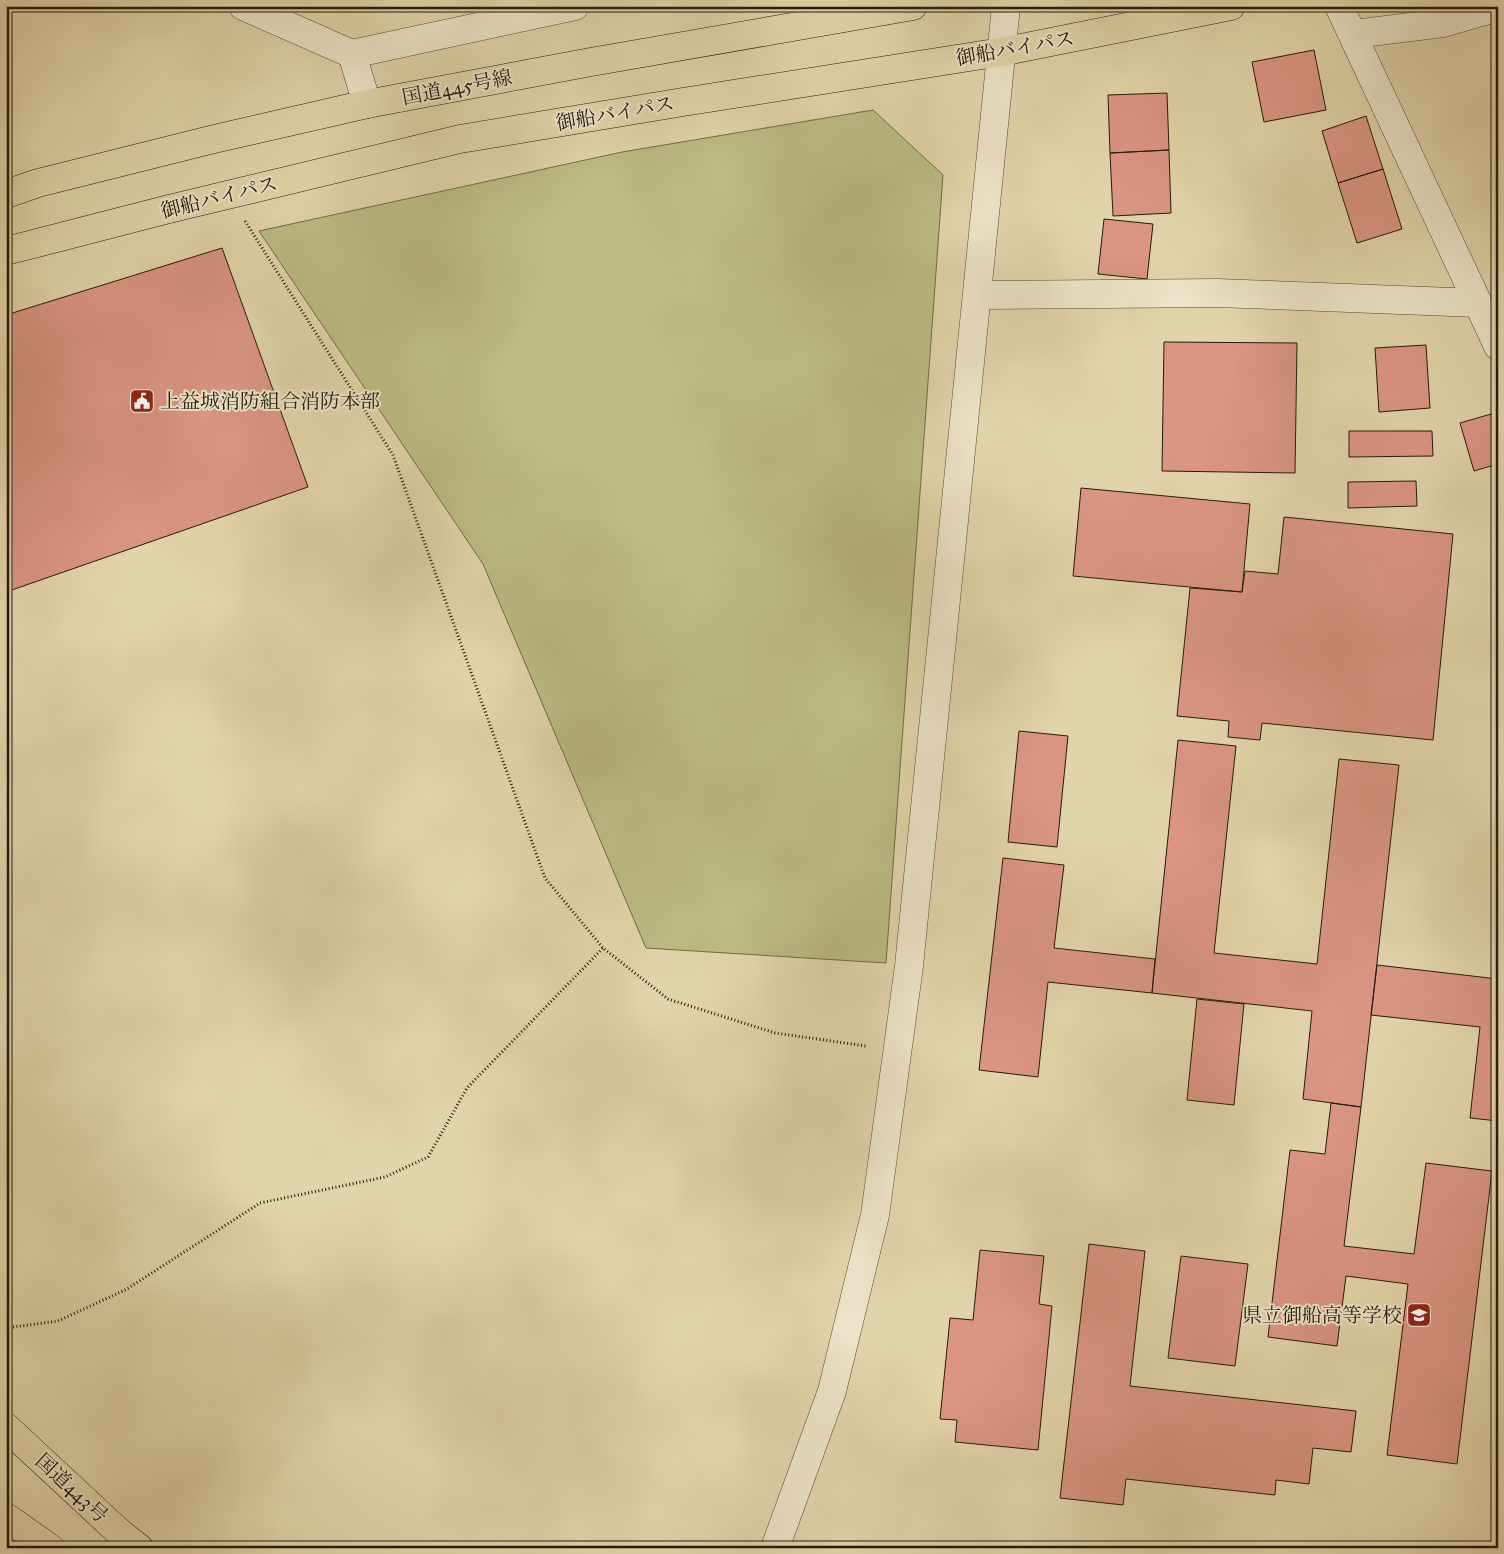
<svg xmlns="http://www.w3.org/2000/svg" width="1504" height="1554" font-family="'IM FELL Great Primer','Noto Serif JP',serif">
<rect width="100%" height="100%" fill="#e2d4aa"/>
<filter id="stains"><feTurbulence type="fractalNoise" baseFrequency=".004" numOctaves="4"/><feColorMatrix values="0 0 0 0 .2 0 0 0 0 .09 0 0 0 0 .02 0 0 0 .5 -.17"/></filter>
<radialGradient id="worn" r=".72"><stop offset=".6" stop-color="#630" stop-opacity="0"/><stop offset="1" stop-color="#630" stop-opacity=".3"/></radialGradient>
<path fill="#bbbb84" stroke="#706a48" d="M873,110L943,175L886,963L646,948L483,564L259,231L622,152Z"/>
<path fill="#da9583" stroke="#251a0c" d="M1314,50L1326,110L1264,122L1252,62Z
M1167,93L1169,150L1110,153L1108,95Z
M1366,116L1383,169L1338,183L1322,131Z
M1169,150L1171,213L1113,216L1110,153Z
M1383,169L1402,229L1357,243L1338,183Z
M1104,219L1153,224L1147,279L1098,274Z
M222,248L308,487L6,592V315Z
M1164,342L1297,343L1295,473L1162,471Z
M1426,345L1430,408L1379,412L1375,348Z
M1498,412V464L1474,471L1460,423Z
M1349,431H1432L1433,456L1349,457Z
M1416,481L1417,506L1348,508V482Z
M1081,488L1250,504L1242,592L1073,576Z
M1284,517L1453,534L1433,740L1262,723L1260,740L1228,737L1229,721L1177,716L1190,588L1242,592L1245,571L1278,574Z
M1019,731L1068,736L1057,847L1008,842Z
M1178,740L1236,746L1214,953L1317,964L1339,759L1399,765L1361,1107L1303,1099L1312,1011L1152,993Z
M1003,858L1064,865L1054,948L1155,959L1152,993L1048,982L1038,1077L979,1070Z
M1377,965L1498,979V1121L1470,1118L1480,1027L1371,1015Z
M1197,999L1244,1004L1234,1105L1187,1100Z
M1331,1103L1361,1107L1344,1246L1414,1254L1426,1163L1492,1171L1457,1464L1387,1455L1408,1284L1346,1276L1337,1346L1268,1337L1290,1150L1325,1154Z
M1089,1244L1145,1251L1130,1386L1356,1411L1351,1452L1313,1448L1309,1484L1276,1480L1275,1495L1126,1479L1123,1505L1060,1498Z
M980,1250L1044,1256L1039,1304L1052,1306L1038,1450L955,1442L957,1420L940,1419L950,1318L973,1320Z
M1181,1256L1248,1264L1235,1366L1168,1358Z"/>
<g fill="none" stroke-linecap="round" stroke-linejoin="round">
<defs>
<path id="minor" d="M243,6L352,54L575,6
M1339,6L1498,346
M1354,34L1443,23L1498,7
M352,54L367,104
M978,295L1217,293L1478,303
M775,1548L832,1391L875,1215L909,966L1006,6"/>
<path id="highway" d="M6,194L38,183L210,140L367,104L591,62L913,6
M6,251L169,209L460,139L683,102L1001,52L1231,6
M6,1427L120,1533L139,1548
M6,1517L50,1548"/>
</defs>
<use href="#minor" stroke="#544834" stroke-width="29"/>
<use href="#highway" stroke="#251a0c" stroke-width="29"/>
<path stroke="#251a0c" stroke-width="3" stroke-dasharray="1 2.5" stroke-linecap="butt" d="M245,221L393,455L545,878L603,948L668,999L775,1033L866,1046
M6,1328L58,1321L127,1289L260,1203L385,1177L428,1157L467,1088L603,948"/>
<use href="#minor" stroke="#ece3c8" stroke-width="28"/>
<use href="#highway" stroke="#e2d4aa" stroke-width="28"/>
</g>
<defs>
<symbol id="civic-square" viewBox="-11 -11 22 22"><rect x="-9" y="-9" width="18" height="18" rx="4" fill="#8f2418" stroke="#ece3c8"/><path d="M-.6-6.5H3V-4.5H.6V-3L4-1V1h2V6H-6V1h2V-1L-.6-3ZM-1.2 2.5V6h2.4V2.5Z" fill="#fff"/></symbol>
<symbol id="school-square" viewBox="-11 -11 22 22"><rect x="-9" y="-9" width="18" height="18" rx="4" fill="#8f2418" stroke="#ece3c8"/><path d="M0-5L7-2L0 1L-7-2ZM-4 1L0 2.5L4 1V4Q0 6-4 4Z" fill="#fff"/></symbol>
</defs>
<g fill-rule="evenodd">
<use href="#civic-square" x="128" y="387" width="28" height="28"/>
<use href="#school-square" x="1405" y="1301" width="28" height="28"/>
</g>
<g text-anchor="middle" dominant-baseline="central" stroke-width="4" stroke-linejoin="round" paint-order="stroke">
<g font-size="20" fill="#251a0c" stroke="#ece3c8">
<text transform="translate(1015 48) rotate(-10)">御船バイパス</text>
<text transform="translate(457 87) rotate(-11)">国道445号線</text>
<text transform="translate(615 113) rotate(-10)">御船バイパス</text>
<text transform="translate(219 197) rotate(-14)">御船バイパス</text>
<text transform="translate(72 1488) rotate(43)">国道443号</text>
</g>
<g font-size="20" fill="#251a0c" stroke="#ece3c8" text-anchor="start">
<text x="160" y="401">上益城消防組合消防本部</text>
<text x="1402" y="1315" text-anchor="end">県立御船高等学校</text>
</g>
</g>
<rect width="1504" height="1554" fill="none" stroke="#e2d4aa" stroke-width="25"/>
<rect x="8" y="8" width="1489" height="1539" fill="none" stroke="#251a0c" stroke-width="2.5"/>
<rect x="12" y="12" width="1479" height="1529" fill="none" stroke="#251a0c"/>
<rect width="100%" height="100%" filter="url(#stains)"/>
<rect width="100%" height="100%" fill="url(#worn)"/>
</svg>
